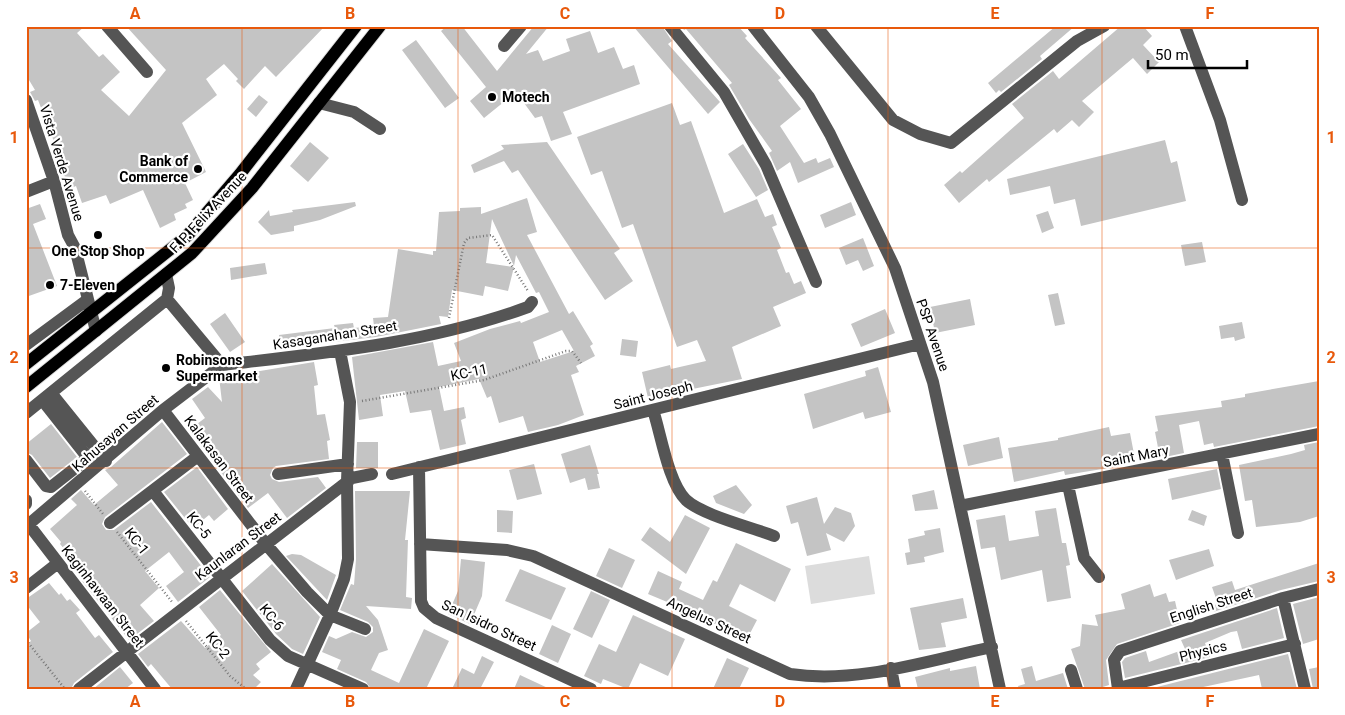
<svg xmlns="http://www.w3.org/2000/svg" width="1345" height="715" font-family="Roboto,sans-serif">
<rect width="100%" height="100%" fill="#fff"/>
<path fill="#dcdcdc" d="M869,556L875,594L811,604L805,566Z"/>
<path fill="#c4c4c4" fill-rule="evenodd" d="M26,26H85L77,33L99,57L103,54L120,72L101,90L129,116L166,70L126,26H325L276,77L265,66L244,89L236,81L238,79L224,64L206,79L217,95L182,123L206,172L185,183L193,200L185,204L187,208L174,214L176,220L160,228L143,190L110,204L106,195L82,203L76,186L69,189L61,166L63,165L38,100L35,101L30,92L35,90L26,75Z
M447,26H462L497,71L534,26H549L526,54L538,50L543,61L570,51L566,39L590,31L598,53L614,47L623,69L634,65L640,84L563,112L572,134L551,141L542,116L535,118L516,92L484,118L470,101L486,87L441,31Z
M633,26H662L672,41L668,44L720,102L708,114Z
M681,26H738L747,36L745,38L781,78L778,80L801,109L780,126L804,163L816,158L818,163L830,158L834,167L798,183L790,162L777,171L769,153L772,151L749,119L729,85L732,83L686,29L684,30Z
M1056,26H1075L1040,56L1042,59L1001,92L999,90L996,93L988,83Z
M1121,26H1143L1152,36L1143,45L1159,62L1147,74L1133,58L1082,101L1094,112L1079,127L1072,120L1057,133L1054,129L989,182L987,179L959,203L944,185L960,171L962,173L1024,118L1012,104L1053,71L1059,79Z
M416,40L459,98L445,108L402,50Z
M259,95L268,102L256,117L247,109Z
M672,103L680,125L691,121L724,213L757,199L765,217L773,214L777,225L772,227L781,248L777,250L786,273L789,272L794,284L801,281L806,293L773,307L781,326L732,347L742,379L648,398L642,372L670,365L671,369L706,361L697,340L677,347L633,224L622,228L602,171L591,175L577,137Z
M1165,140L1171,163L1177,161L1186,201L1081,226L1075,199L1054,204L1050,186L1010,195L1007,179Z
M310,142L329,158L308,182L290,166Z
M547,142L620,249L614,253L633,281L605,300L518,170L512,173L504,161L474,173L471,165L504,149L501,145Z
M743,144L759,169L768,190L756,197L728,154Z
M527,198L537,232L527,235L569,314L573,311L593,344L590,346L595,356L576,366L579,372L571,375L584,415L558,425L528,432L523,416L499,423L491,396L487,398L479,379L439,387L444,411L464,407L466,418L461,420L466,444L440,450L431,410L410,413L405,391L380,395L383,416L359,420L352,357L433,342L438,366L461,361L454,343L490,329L520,321L521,323L549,312L539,292L536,293L516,255L514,266L492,219L486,263L514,267L508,291L485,286L483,296L452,290L448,317L439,316L441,324L376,337L281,348L279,335L335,328L334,325L353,323L354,328L374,326L373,318L388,317L398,249L433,255V251H436L439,212L460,211V208L481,207V214ZM562,330L574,351L540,362L533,342Z
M355,202L356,206L320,220L294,226V231L271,235L258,222L269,210L270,216L293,212L292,210Z
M851,202L856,215L825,228L820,215Z
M40,204L46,219L33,224L57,286L26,297V209Z
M1048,211L1054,228L1042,233L1036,215Z
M863,238L874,266L863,271L858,260L846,265L839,248Z
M1202,242L1206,262L1185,266L1181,245Z
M265,263L267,274L231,280L230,268Z
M1058,293L1065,324L1055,326L1048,295Z
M970,299L975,325L935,333L930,307Z
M885,309L895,333L861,347L851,324Z
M225,313L245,342L230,352L210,324Z
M1242,322L1245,338L1235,341L1234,337L1221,339L1219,326Z
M622,339L638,341L636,357L620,355Z
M314,362L318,385L314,386L317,415L325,414L330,440L327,441L329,459L276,466L273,468L270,475L272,479L279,482L318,477L326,488L287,518L268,493L248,508L189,430L205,418L192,399L208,387L222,402L219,377L224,374L231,373V376Z
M878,367L891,412L865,419L863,412L813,429L804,394L866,376L865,371Z
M1319,381V426L1214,447L1213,443L1204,445L1199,421L1179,425L1184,453L1160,458L1155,432L1158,431L1155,416L1222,407L1221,401L1245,397V394Z
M162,422L187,454L105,517L102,524L106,530H114L151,502L210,577L178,602L166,586L184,572L169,552L145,571L159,588L140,605L154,621L129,640L82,581L86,577L69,558L70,556L60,544L61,542L50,529L77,505L71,499L81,490L94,505L118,485L105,470L111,467Z
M51,424L77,457L50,478L32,455L26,452V444Z
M1109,427L1111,436L1130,433L1134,454L1113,458L1115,467L1065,475L1064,471L1014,482L1008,448L1058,440V438Z
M999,437L1003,458L968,466L963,445Z
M357,442H378V468H356Z
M1319,442V516L1300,522L1256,527L1252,500L1245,501L1239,465L1291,454L1305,450L1304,445Z
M590,445L599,474H597L600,488L588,490L585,478L570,483L561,454Z
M534,464L542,494L517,500L509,470Z
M197,467L228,509L214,521L209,515L193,528L164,492Z
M1217,469L1221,489L1172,500L1168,479Z
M736,485L752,505L744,514L716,503L713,496Z
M934,490L938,509L915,511L912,495Z
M355,491H410L405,540H408L406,597L412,598L411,609L366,606L378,620L388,650L379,653L371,670L399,683L424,629L449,641L426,689H371L366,682L337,669L341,660L322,652L329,636L336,639L352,632L366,637L373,632V627L368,622L340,610L351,584L354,585L356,559Z
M817,497L824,524L835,507L851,513L855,526L844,542L826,533L831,550L807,556L798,522L791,524L786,506Z
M1056,508L1062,543H1066L1070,565L1066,566L1071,598L1047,602L1042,570L1001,580L995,547L981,549L976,520L1005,515L1009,541L1039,536L1035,511Z
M497,510L513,511L512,533L497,532Z
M1192,510L1207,516L1204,526L1188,520Z
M685,515L710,528L686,574L641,540L650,527L670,542Z
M940,528L944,552L924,557L925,562L907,565L905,553L910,552L908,539L925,535L924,531Z
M736,543L791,569L775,602L740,584L729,606L757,620L746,641L696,614L648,594L658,571L682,582L679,589L703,600L713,580L717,582Z
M609,548L635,560L622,588L596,576Z
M1209,549L1214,566L1176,580L1169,560Z
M292,554L301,555L336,575L327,600L286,556Z
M461,559L485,562L482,596L470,624L448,614L458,591Z
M1319,563V581L1281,590L1213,612L1211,606L1218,604L1212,587L1232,581L1235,590Z
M272,564L320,617L303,654L292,649L276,634L242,591Z
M520,569L566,588L551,620L505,601Z
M49,583L59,595L61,593L67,601L70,599L80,610L76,613L95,638L99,635L113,652L74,683L71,689H26V645L31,641L26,633L40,622L26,604V599Z
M1150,584L1154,597L1166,593L1169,602L1175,601L1180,623L1117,644L1106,660L1109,685L1097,689H1085L1071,649L1080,646L1082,624L1098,626L1095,615L1125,609L1121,594Z
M220,590L271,652L256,664L260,669L253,675L261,682L254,689H172L151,664L148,667L138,654L181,621L205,648L221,635L199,607Z
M591,591L610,600L592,638L573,629Z
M1319,597V639L1303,644L1293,604Z
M963,598L967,618L941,623L946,647L919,650L910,608Z
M1277,608L1284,638L1242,649L1237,631L1231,632L1205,643L1210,657L1125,678L1122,662L1125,658L1146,651L1149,662L1185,649L1181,640Z
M633,615L685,639L668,676L640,663L628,689L603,679L601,684L584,676L599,644L616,652Z
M552,625L571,634L558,663L539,654Z
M1288,654L1297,689H1262L1259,675L1194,689H1149Z
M482,656L494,662L480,689H452L462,668L474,674Z
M727,658L749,668L739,689H713Z
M976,666L980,689H918L915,677L950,668V671Z
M1032,666L1036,681L1063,673L1068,689H1019L1018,686L1025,684L1021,669Z
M120,667L133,683L125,689H93Z
M1319,667V689H1313L1309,669Z
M520,675L550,689H514Z"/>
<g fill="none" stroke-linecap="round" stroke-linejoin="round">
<defs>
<path id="major" d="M26,364L187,236L240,174L356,26
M26,387L192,253L252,188L380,26"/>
</defs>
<use href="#major" stroke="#dbdbdb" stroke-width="14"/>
<path stroke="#777" stroke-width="2.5" stroke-dasharray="1 2.5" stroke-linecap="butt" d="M449,318L464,243L468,238L492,235L528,291
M362,401L484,380L566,351H572L581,363
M85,491L103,514
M117,532L172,602
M186,621L230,676L246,689
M26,640L65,689"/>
<path stroke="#555" stroke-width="12" d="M107,26L147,72
M670,26L724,92L766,165L816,282
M753,26L809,97L830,134L895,268L933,382L1000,689
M816,26L893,120L920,134L951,143L1077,41L1104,26
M1185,26L1220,120L1242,200
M504,46L521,26
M26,100L54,181L68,235L75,248L96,331
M319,103L354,112L380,129
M26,192L54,181
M167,299L222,365
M26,345L87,300
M222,365C325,353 430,343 528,307L532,302
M52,394L106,461
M163,410L265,543L307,592L330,615L365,629
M653,410C661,434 668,482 686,500C702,515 751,527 774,536
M26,413L167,299L169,288L166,274
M1222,454L1238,533
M26,460L46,486L51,487L88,458L43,401
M419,467L421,601L424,608L436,618L591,689
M278,474L348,464
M392,474L920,344
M1068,485L1084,558L1099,577
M153,491L270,640L288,656L363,689
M26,500V504
M960,506L1319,434
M26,521L155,689
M110,523L198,456
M29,524L163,410L222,365
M420,544L507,550L533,556L790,674C857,684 926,661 992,647
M26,588L58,563
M1283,598L1305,689
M891,668L895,689
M1071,670L1077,689
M1118,688L1295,644
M79,689L352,478L372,474
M296,689L330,615L344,579L348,559L347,481L350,402L340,351
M1118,689L1114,660L1120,651L1283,598L1319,589"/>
<use href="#major" stroke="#000" stroke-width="12"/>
</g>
<path fill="none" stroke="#e8590c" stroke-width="1" stroke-opacity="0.55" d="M242,26V689M458,26V689M672,26V689M888,26V689M1102,26V689M26,248H1319M26,468H1319"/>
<g fill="#000" stroke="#fff" stroke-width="2">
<circle cx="492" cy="97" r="5"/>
<circle cx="198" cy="169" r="5"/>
<circle cx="98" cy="235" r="5"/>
<circle cx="50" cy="285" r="5"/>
<circle cx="166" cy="368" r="5"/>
</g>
<g text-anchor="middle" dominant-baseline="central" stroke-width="4.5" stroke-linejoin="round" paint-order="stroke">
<g font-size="14" font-weight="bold" fill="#000" stroke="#fff" text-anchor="start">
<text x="502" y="97">Motech</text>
<text x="188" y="161" text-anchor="end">Bank of<tspan x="188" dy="16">Commerce</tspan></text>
<text x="98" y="251" text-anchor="middle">One Stop Shop</text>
<text x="60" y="285">7-Eleven</text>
<text x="176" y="360">Robinsons<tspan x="176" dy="16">Supermarket</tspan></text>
</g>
<g font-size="14" fill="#000" stroke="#fff">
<text transform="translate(62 163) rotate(73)">Vista Verde Avenue</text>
<text transform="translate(208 212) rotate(-47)">F. P. Felix Avenue</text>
<text transform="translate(335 335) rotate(-9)">Kasaganahan Street</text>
<text transform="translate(933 335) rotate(71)">PSP Avenue</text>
<text transform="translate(469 372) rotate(-12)">KC-11</text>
<text transform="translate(653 395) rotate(-14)">Saint Joseph</text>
<text transform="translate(115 433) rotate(-41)">Kahusayan Street</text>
<text transform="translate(1136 456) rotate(-11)">Saint Mary</text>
<text transform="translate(219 459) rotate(53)">Kalakasan Street</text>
<text transform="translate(199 525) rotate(52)">KC-5</text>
<text transform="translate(137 541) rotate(52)">KC-1</text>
<text transform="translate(238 546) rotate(-37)">Kaunlaran Street</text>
<text transform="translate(103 596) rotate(52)">Kaginhawaan Street</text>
<text transform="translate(1211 605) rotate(-18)">English Street</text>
<text transform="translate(272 617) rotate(51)">KC-6</text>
<text transform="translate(709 620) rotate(25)">Angelus Street</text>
<text transform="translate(489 625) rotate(25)">San Isidro Street</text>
<text transform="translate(218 645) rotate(52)">KC-2</text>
<text transform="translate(1203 651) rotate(-14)">Physics</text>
</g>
</g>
<rect width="1345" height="715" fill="none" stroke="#ffffff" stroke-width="55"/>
<path d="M1148 60v8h99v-8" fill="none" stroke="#000000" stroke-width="2.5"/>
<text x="1155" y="60" font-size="15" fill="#000000" stroke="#ffffff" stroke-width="4" paint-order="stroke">50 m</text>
<rect x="28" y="28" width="1290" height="660" fill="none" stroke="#e8590c" stroke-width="2"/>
<g font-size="16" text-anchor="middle" font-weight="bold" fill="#e8590c">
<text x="135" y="19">A</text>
<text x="350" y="19">B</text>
<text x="565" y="19">C</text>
<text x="780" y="19">D</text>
<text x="995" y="19">E</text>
<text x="1210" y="19">F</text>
<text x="14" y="143">1</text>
<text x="1331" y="143">1</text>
<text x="14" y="363">2</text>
<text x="1331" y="363">2</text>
<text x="14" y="583">3</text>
<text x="1331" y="583">3</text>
<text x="135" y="707">A</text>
<text x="350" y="707">B</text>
<text x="565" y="707">C</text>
<text x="780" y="707">D</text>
<text x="995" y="707">E</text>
<text x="1210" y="707">F</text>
</g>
</svg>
